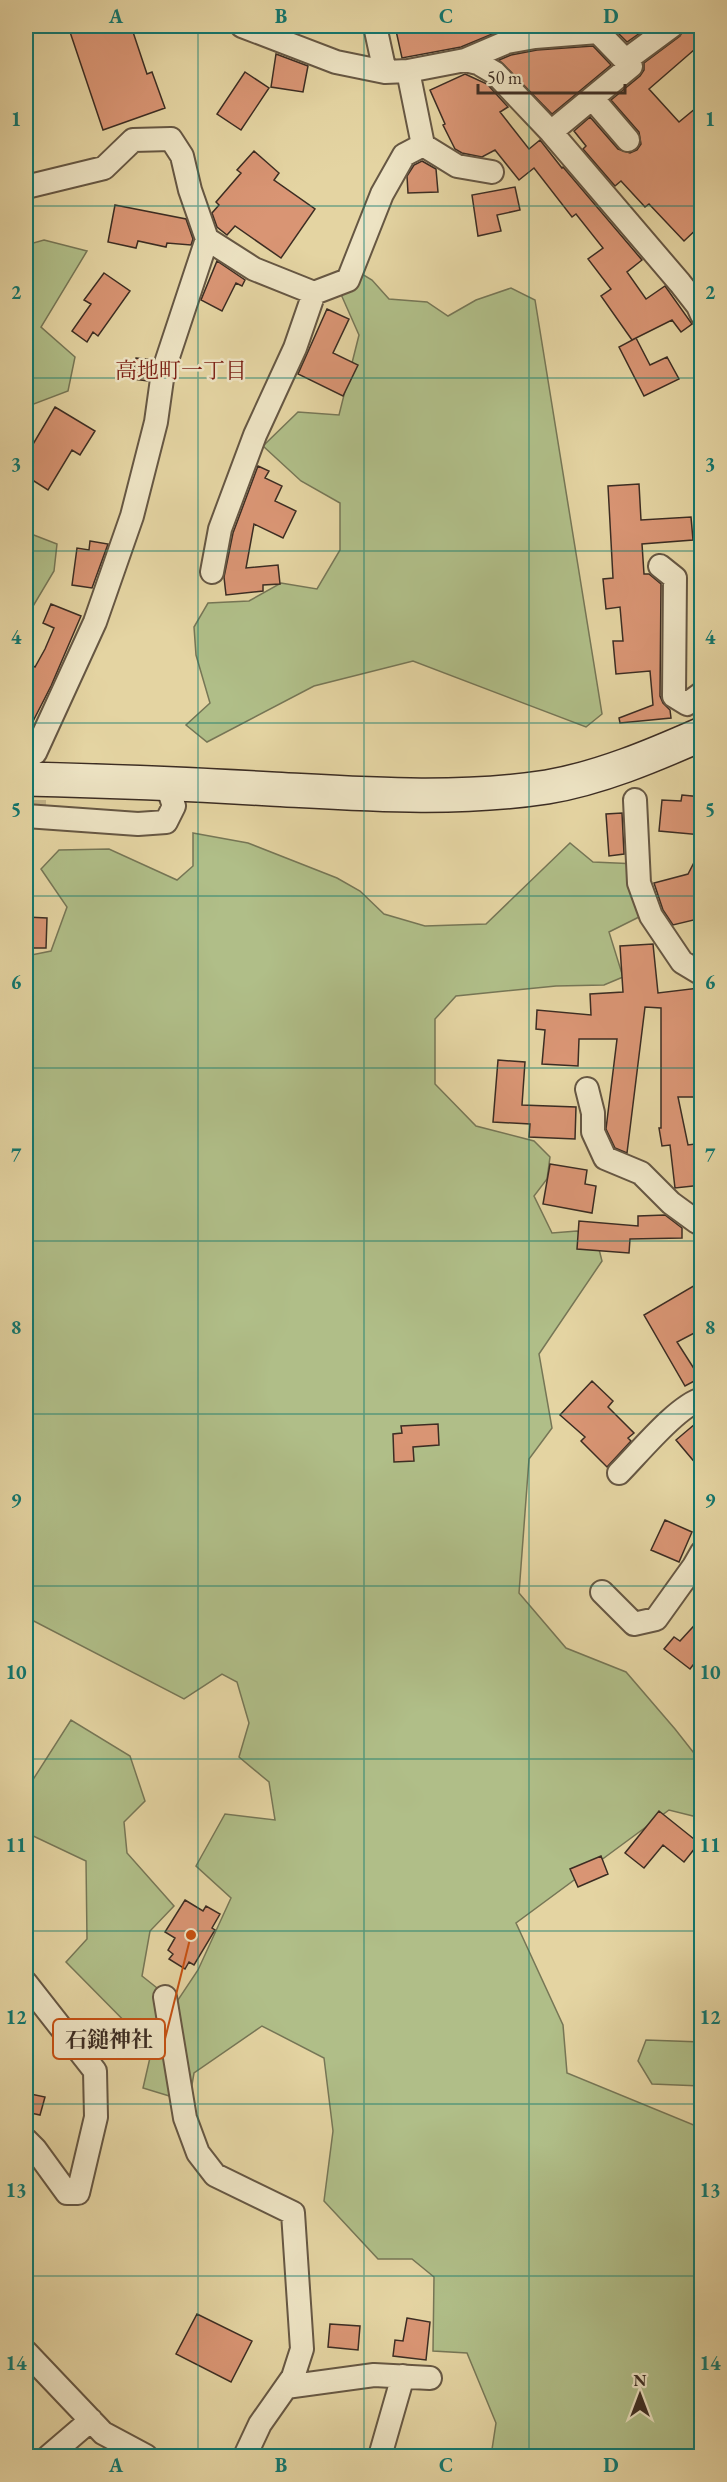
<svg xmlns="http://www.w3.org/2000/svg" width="727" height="2482" font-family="'EB Garamond','Noto Serif JP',serif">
<rect width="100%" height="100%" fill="#e4d4a2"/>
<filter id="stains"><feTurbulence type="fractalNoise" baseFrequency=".00333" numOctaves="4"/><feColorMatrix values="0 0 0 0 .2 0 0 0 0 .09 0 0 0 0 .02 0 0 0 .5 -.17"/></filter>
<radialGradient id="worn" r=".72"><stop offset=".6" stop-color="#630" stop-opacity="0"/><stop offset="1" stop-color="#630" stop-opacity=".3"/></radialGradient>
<path fill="#b0be88" stroke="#767656" stroke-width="1.5" d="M44,240L87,251L41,327L75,357L68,391L26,407V245Z
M352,268L372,280L389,299L427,302L448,316L476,300L511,288L535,300L602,714L586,727L413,661L314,686L207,742L186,725L210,703L196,655L194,627L208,603L249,601L281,583L317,589L340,550V503L301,481L263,446L298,412L339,415L359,335L336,283Z
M26,532L57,544L54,571L26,618Z
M193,833L248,843L337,878L360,891L384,914L425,926L486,924L570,843L593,862L638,864L653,910L609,932L623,977L604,985L556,986L456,996L435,1019V1084L476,1126L534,1141L550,1157L547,1179L534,1196L552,1233L577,1231L597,1241L602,1261L539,1354L552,1428L529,1459L519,1593L566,1648L626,1672L675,1729L701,1762V1818L669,1810L516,1923L563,2025L567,2073L701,2128V2456H491L496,2423L467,2353L433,2351L434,2277L412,2259H378L324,2201L333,2131L324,2058L262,2026L194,2073L189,2102L143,2088L152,2049L66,1962L87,1939L86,1861L31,1835L27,1789L71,1720L130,1756L145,1801L124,1822L127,1853L174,1906L150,1931L142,1976L176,2003L198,1970L231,1898L196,1866L225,1814L275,1820L269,1782L239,1757L249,1723L237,1682L222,1674L184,1699L26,1617V956L51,951L67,907L41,869L59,850L109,849L177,880L193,866Z
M646,2040L701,2042V2086L652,2084L638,2061Z"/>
<path fill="#d99574" stroke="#3c2d23" stroke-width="1.5" d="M89,26H131L147,74L152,72L165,108L103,130L70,32Z
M395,26H523L502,30L461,47L402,58Z
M617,26H650L627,42L616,31Z
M685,26H702V43L649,89L679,122L702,103V224L684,241L649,204L645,207L621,181L615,186L583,149L586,146L574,131L590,117L618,149L630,153L637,150L641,144L639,132L611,100L640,76L644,70V63L680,36Z
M593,46L611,65L552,114L499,60L511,55L537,50Z
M276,54L308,66L303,92L271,87Z
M245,72L269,88L241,130L217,114Z
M465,74L487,84L508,107L500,112L529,149L540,140L562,168L563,167L642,260L627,272L646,299L665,286L692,324L681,332L672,320L632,340L601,296L611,289L588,259L603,248L576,214L572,217L534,168L519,180L495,150L482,157L462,153L455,149L443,125L445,124L430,90Z
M254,151L279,173L274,180L315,209L281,258L235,226L227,235L217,227L212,213L219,205L216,202L241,173L237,170Z
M422,161L436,169L438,192L408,193L407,176L414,165Z
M515,187L520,210L497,215L501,231L478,236L472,195Z
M115,205L186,219L193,239L191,245L167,243L166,247L138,241L136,248L108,242Z
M217,261L245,280L242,286L236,283L222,311L201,300Z
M104,273L130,291L98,336L93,332L87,342L72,331L91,304L84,300Z
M327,309L349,319L333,353L358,365L343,396L298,374Z
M636,338L650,365L667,357L679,379L644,396L619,347Z
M136,358L153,360L148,381L133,379Z
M55,407L95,431L80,455L72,450L48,490L26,476V456Z
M258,466L269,471L265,478L282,486L275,501L296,511L283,538L254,524L246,568L278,565L280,584L263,585V591L226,595L224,577L233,533Z
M639,484L641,520L691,517L693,540L642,544L644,574H649L661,584L660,696L663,703L670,710L671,718L620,723L619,718L653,705L650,671L616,674L613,641H623L620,607L606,609L603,579L613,578L608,486Z
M90,541L108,544L92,588L72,585L77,548L89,550Z
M51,604L81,616L51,686L26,735V662L35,667L45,649L54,628L43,623Z
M682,795L702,797V835L659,831L662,800L681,801Z
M622,813L624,854L609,856L606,814Z
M702,847V918L673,925L663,910L654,883L688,874Z
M26,917L47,918L46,948H26Z
M653,944L658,993L699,988L702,1009V1097H678L688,1145L702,1143V1185L675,1188L670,1145L662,1146L659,1128H661V1008L645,1007L627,1153L615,1148L606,1129L617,1039H579L578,1066L542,1064L545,1030L536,1029L537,1010L591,1015L590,994L623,992L620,946Z
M498,1060L525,1062L522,1105L576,1107L575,1139L529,1137L530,1124L493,1122Z
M550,1164L587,1170L585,1184L596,1186L592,1213L543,1204Z
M665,1215L682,1228V1238L630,1239L629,1253L577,1249L579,1221L638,1226V1216Z
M702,1281V1329L677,1342L700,1378L685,1386L644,1315Z
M592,1381L613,1401L608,1407L634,1433L628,1438L631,1441L607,1467L581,1441L585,1437L560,1415Z
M702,1418V1471L676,1440Z
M438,1424L439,1445L413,1447L414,1461L394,1462L393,1434L402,1433L401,1426Z
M665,1520L692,1532L679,1562L651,1550Z
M702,1617V1671L693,1665L690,1669L664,1649L674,1637L680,1641Z
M659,1811L699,1843L684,1862L663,1845L644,1868L625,1853Z
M601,1856L608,1874L578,1887L570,1869Z
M185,1900L203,1911L206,1906L220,1914L212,1928L215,1930L194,1965L189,1962L185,1969L169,1959L173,1954L168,1950L175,1938L165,1932Z
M26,2093L45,2097L40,2115L26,2112Z
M197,2314L252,2341L231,2382L176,2354Z
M407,2318L430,2322L426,2360L393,2356L395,2340L403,2341Z
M330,2324L360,2326L358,2350L328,2347Z"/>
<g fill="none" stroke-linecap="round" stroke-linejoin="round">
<path stroke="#c2b389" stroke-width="22" stroke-dasharray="22 11" stroke-linecap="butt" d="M35,767V817"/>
<defs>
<path id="street" d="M242,26L336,62L385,72L408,71L465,60L478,63L495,73L551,132L680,283L698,306L702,315
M375,26L385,72
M465,60L507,42L535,37L598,32L604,26
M626,60L672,26
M592,98L628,140
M551,132L631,66L598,32
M423,145L457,166L492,172
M26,187L104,168L133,140L171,139L182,156L190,190L207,239
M660,566L675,578L674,696L687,704L702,693
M212,572L220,529L255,435L295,348L314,293
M35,753L95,622L132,516L156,422L163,372L207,239L254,269L314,293L348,280L382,194L404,155L423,145L408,71
M635,800L639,883L651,916L682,962L702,974
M26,816L138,824L166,822L174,806L166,783
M587,1089L593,1113V1132L605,1158L641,1173L671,1203L697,1222H702
M619,1473C638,1454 678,1405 702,1399
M602,1592L634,1624L656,1619L694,1566L702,1552
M26,1983L95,2071L96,2117L78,2193H67L35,2149L26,2140
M165,1997L185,2118L198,2153L215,2175L293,2213L302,2349L293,2377L260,2424L245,2456
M26,2352L103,2433L146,2456
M286,2387L374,2375L430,2378
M49,2456L91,2420
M380,2456L403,2376"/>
<path id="secondary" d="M26,779C107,781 189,784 271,789C363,794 455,801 547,787C600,778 652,756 702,734"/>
</defs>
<use href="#street" stroke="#665743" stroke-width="26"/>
<use href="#secondary" stroke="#3c2d23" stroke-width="36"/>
<use href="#street" stroke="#ede3c3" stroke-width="22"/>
<use href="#secondary" stroke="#ede3c3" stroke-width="33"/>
</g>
<path fill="none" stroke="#0f766e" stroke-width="1.5" stroke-opacity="0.55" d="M198,26V2456M364,26V2456M529,26V2456M26,206H702M26,378H702M26,551H702M26,723H702M26,896H702M26,1068H702M26,1241H702M26,1414H702M26,1586H702M26,1759H702M26,1931H702M26,2104H702M26,2276H702"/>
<g text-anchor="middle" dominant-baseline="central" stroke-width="5" stroke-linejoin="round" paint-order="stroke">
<g font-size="22" fill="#7a1f14" stroke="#ede3c3">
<text x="181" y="370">高地町一丁目</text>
</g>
</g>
<path fill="none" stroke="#c65011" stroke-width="2" d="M191 1935L165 2039"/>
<circle fill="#c65011" stroke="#ede3c3" stroke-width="2" cx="191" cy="1935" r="6"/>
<rect fill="#ede3c3" stroke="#c65011" stroke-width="2" x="53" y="2019" width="112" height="40" rx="6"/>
<g font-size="22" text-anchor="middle" font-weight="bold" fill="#3c2d23">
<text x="109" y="2047">石鎚神社</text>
</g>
<rect width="727" height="2482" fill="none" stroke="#e4d4a2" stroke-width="66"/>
<g transform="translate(640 2395)" stroke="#ede3c3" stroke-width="4.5" paint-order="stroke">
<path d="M0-4.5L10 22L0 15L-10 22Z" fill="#3c2d23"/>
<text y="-9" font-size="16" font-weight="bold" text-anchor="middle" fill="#3c2d23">N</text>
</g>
<path d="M478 84v9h147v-9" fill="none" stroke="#3c2d23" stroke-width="3"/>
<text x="487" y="84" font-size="18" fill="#3c2d23" stroke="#ede3c3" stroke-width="4.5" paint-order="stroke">50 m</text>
<rect x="33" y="33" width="661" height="2416" fill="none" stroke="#0f766e" stroke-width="2"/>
<g font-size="20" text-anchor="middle" font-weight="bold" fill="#0f766e">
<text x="116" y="23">A</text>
<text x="281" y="23">B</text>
<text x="446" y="23">C</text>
<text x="611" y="23">D</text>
<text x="16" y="126">1</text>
<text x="710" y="126">1</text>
<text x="16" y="299">2</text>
<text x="710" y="299">2</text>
<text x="16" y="471">3</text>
<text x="710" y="471">3</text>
<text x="16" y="644">4</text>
<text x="710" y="644">4</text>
<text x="16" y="816">5</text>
<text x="710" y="816">5</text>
<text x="16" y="989">6</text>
<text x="710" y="989">6</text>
<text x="16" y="1162">7</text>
<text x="710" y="1162">7</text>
<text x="16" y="1334">8</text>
<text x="710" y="1334">8</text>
<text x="16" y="1507">9</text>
<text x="710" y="1507">9</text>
<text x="16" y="1679">10</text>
<text x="710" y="1679">10</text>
<text x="16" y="1852">11</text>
<text x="710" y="1852">11</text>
<text x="16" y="2024">12</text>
<text x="710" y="2024">12</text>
<text x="16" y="2197">13</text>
<text x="710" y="2197">13</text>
<text x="16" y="2370">14</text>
<text x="710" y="2370">14</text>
<text x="116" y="2472">A</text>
<text x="281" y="2472">B</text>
<text x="446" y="2472">C</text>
<text x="611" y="2472">D</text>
</g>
<rect width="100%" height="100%" filter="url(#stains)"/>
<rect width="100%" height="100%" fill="url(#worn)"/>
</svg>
